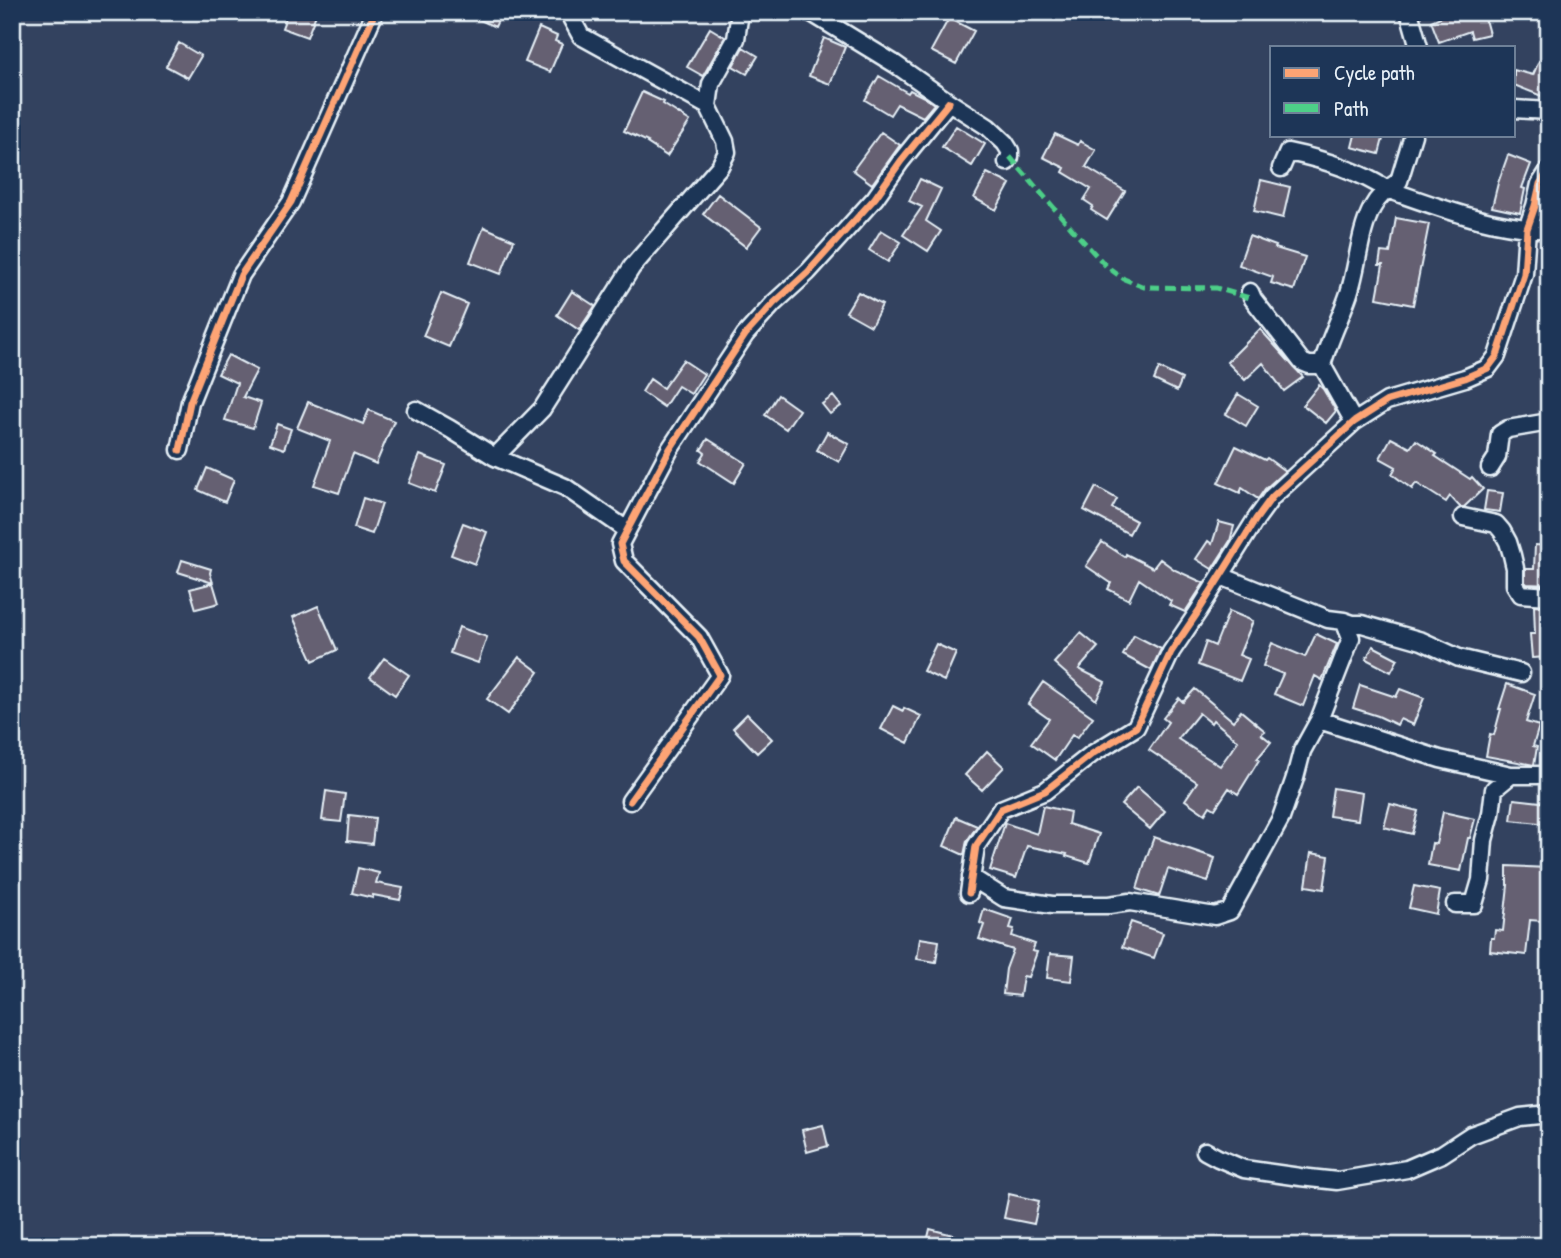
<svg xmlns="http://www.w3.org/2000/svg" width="1561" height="1258" font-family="'Patrick Hand',sans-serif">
<rect width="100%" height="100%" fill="#33425f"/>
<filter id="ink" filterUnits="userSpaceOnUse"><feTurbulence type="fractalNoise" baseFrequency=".0143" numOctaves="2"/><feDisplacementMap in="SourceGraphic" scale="14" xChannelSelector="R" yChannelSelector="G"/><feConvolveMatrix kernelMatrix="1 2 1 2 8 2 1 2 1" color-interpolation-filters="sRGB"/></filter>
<g filter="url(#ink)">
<path fill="#656072" stroke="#e8f1f8" stroke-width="2" fill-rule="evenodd" d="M288,12H317L307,37L282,28Z
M483,12H502L495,27L480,20Z
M1452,12H1483L1489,34L1472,38L1470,31L1439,42L1431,21Z
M949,18L974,31L956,64L931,51Z
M539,28L557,36L555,41L562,44L550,72L525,62Z
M710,28L725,37L703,76L687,67Z
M824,38L845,47L830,84L809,76Z
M179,43L201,56L188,78L166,66Z
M743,47L758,56L747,74L733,66Z
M1539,61L1549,65V85L1544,97L1514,85V70L1533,75Z
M879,76L908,93L910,90L924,97L934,104L923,117L897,104L890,115L865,100Z
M642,92L664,102L663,104L690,121L667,156L647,143L648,142L624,131Z
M956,126L985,144L972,166L942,147Z
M881,132L900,145L872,184L853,170Z
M1055,134L1078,145L1080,141L1096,150L1086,167L1125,191L1107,220L1091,210L1093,206L1084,200L1091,189L1063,172L1065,168L1043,157Z
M1355,135H1384L1379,154L1352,147Z
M1508,155L1531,164L1522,188L1525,189L1520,213L1492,207L1498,183Z
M987,173L1010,184L996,210L974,198Z
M920,179L941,189L926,221L941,231L928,251L903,235L922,207L909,201Z
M1261,180L1290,187L1283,218L1254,211Z
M718,194L761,227L746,247L703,214Z
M1396,218L1429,224L1413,305L1377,298L1383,265H1379L1381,252L1390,253Z
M484,227L514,240L501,274L470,262Z
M881,230L901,242L888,262L869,250Z
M1249,236L1276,246L1275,248L1305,257L1294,290L1271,283L1273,277L1239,265Z
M572,291L595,306L579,330L557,315Z
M858,292L882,305L871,326L846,312Z
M441,293L467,304L449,347L423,336Z
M1260,329L1303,377L1284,391L1263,363L1245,380L1227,362Z
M228,355L257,370L243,397L261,403L253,428L225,420L237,383L218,374Z
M683,360L704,374L691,394L678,386L664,407L642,392L650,379L663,388Z
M1159,368L1182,379L1177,391L1154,380Z
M1319,385L1323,389L1336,411L1326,423L1303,405Z
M1238,394L1258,406L1246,426L1226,414Z
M778,395L799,410L786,429L765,415Z
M833,396L841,406L830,414L822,404Z
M308,402L363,424L369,410L394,421L376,464L353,454L339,493L314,485L330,441L297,428Z
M277,424L291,429L284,449L270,444Z
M827,432L849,444L839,462L817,450Z
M1391,438L1410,448L1416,440L1437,454L1435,456L1470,479L1472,477L1483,489L1464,507H1460L1450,496L1446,502L1416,483L1412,489L1392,474L1396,467L1380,458Z
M708,439L746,463L734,483L700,461L705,453L701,450Z
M1236,446L1265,460L1267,458L1285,471L1265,489L1258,499L1242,488L1240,493L1218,483Z
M420,455L446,465L435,493L409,483Z
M207,468L234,480L225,502L198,490Z
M1096,487L1117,499L1112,508L1136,521L1129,534L1084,510Z
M1487,491L1503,493L1500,512L1484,510Z
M363,498L382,504L372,534L354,528Z
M1219,522L1234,526L1230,541L1212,569L1196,559L1208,541L1212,544Z
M463,523L487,532L475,564L451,555Z
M1102,542L1125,557L1126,554L1153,568L1160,559L1175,570L1204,583L1185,612L1169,605L1171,601L1139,579L1129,600L1108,589L1111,583L1086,566Z
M1535,545L1549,546V585L1527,584L1525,582V569H1534Z
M182,560L211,569L210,573L213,583L178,572Z
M213,583L219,603L196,609L190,589Z
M1534,605L1549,606V657L1532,658L1530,634H1535Z
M318,606L337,650L313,661L293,617Z
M1229,611L1253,621L1239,655L1249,659L1240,681L1198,665L1206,642L1215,646Z
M459,627L487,637L478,663L450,653Z
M1081,633L1098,647L1079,669L1105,682L1096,700L1054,663Z
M1316,634L1337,644L1322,680L1315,676L1303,706L1274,694L1283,674L1263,666L1272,643L1305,657Z
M1134,635L1161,649L1151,670L1123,655Z
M936,644L956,653L944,681L923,671Z
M1373,646L1398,659L1391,672L1366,659Z
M519,657L539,672L508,714L487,699Z
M384,658L409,675L395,695L370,677Z
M1043,682L1093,717L1077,738L1072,735L1055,760L1031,743L1049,719L1028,704Z
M1507,684L1535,694L1526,722L1539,726L1533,746L1537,747L1534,765L1486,756L1490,734L1494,735L1501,709H1499Z
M1360,685L1396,697L1400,689L1424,698L1413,725L1400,719L1397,725L1378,716L1353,708Z
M1195,689L1233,721L1241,711L1265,731L1261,734L1271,742L1257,759L1259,760L1238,794L1229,788L1215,809L1210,806L1205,814L1185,800L1197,782L1149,750L1168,722L1163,718L1179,698L1183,702ZM1199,713L1211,723L1213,720L1238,741L1220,766L1178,739Z
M893,706L903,711L904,708L921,716L908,743L881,729Z
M747,714L772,739L757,753L733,728Z
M987,751L1004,767L982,790L965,775Z
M1137,787L1165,811L1150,829L1121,805Z
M1333,788L1362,793L1358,820L1329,816Z
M326,791L345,794L341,822L322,820Z
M1514,799L1549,803L1548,824L1511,820Z
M1390,804L1418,811L1412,834L1384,827Z
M1043,806L1070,812L1068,824L1099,834L1089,863L1066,856L1067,854L1027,846L1016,878L990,870L1005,823L1037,834Z
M1443,812L1475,819L1470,838H1468L1461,871L1428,865L1432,843L1436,844Z
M349,815L375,818L372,844L347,841Z
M956,817L977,826L967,841L964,855L944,846Z
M1154,837L1215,858L1208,882L1168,869L1159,896L1137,889L1146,859Z
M1311,853L1329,856L1324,889L1306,886Z
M1507,866L1547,868L1542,921L1530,920L1526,955L1490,951L1491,938H1494L1495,930L1503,931L1508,885H1507Z
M358,868L379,873L376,883L403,888L400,900L373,895V898L352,893Z
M1414,886L1440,891L1436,914L1409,908Z
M984,909L1013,919L1010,928L1014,929L1012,936L1035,944L1032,951L1037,952L1028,977L1023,976L1020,996L1003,994L1006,969L1013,950L979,939L984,925L980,923Z
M1131,922L1163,933L1154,958L1122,947Z
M920,938L939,941L936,962L917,959Z
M1050,954L1074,956L1071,981L1047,978Z
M823,1125L828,1146L807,1152L802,1130Z
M1009,1194L1039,1201L1034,1224L1004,1218Z
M930,1229L980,1242L979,1246H926Z"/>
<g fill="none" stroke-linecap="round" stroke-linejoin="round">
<defs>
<path id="street" d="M572,12L570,16L581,36L708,106
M810,12L895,64L949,102L988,127L1005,143L1010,151V157L1007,162
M1409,12L1419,47
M1514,109L1549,111
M1281,168L1288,152C1322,159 1357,170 1386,189C1439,207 1492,229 1549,229
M1250,292L1253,299L1302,362L1309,365H1322L1354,422
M1322,365C1329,340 1341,317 1349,293C1358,266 1359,233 1372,208C1378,196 1388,188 1399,181L1413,135
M416,410L450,429L495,457L542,409L632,267L720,166L727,152L725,141L708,106L711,84L736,39L740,12
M180,450L190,402L241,275L291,202L375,12
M495,457L565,487L627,530
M1490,468L1497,457L1500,434L1508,429L1549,422
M1463,517L1496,524L1502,531L1508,542L1512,555L1515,568V585L1521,594L1549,596
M1344,621L1353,624H1362L1422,641L1459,658L1521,673
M1319,720L1440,759L1511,775H1549
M630,801L720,675L699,637L624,561L620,544L670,449L745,335L774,303L808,272L875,198L901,161L949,102
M971,877L1004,898L1052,905H1109L1130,902L1215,916L1230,911L1281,818L1295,778L1302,751L1319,720L1351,638L1344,621L1328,619L1221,576
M969,893L976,846L1001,809L1045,791L1092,754L1136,727L1171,652L1198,612L1256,519L1272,497L1354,422L1387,401L1465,378L1488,368L1497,356L1524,274L1527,229L1535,206L1540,184L1549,170
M1455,904H1474L1481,880L1484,840L1491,814L1494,789L1511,775
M1205,1151L1218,1158L1244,1169L1300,1177L1337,1181L1407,1169L1442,1154L1471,1135L1520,1117L1549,1114"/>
</defs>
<use href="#street" stroke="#e8f1f8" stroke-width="21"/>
<use href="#street" stroke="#1d3557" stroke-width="16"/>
<path stroke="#4dcf88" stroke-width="5" stroke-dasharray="10 5" stroke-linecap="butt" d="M1010,157L1073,230L1106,266L1124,279L1144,287L1216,288L1253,299"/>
<defs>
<path id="cycleway" d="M180,450L190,402L241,275L291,202L375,12
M630,801L720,675L699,637L624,561L620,544L670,449L745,335L774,303L808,272L875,198L901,161L949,102
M969,893L976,846L1001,809L1045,791L1092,754L1136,727L1171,652L1198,612L1256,519L1272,497L1354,422L1387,401L1465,378L1488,368L1497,356L1524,274L1527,229L1535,206L1540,184L1549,170"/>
</defs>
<use href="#cycleway" stroke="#1d3557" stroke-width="11"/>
<use href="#cycleway" stroke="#fda474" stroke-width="7"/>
</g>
</g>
<rect width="1561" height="1258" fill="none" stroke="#1d3557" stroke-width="42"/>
<rect x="21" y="21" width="1519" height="1216" fill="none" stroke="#e8f1f8" stroke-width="2.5" filter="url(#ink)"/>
<rect x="1270" y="46" width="245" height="91" fill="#1d3557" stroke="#6e8097" stroke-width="2"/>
<rect x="1284" y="68" width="35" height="10" fill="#fda474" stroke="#6e8097" stroke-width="2"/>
<text x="1334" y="80" font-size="21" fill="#e8f1f8">Cycle path</text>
<rect x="1284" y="103" width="35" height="10" fill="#4dcf88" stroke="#6e8097" stroke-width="2"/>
<text x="1334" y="116" font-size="21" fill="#e8f1f8">Path</text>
</svg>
